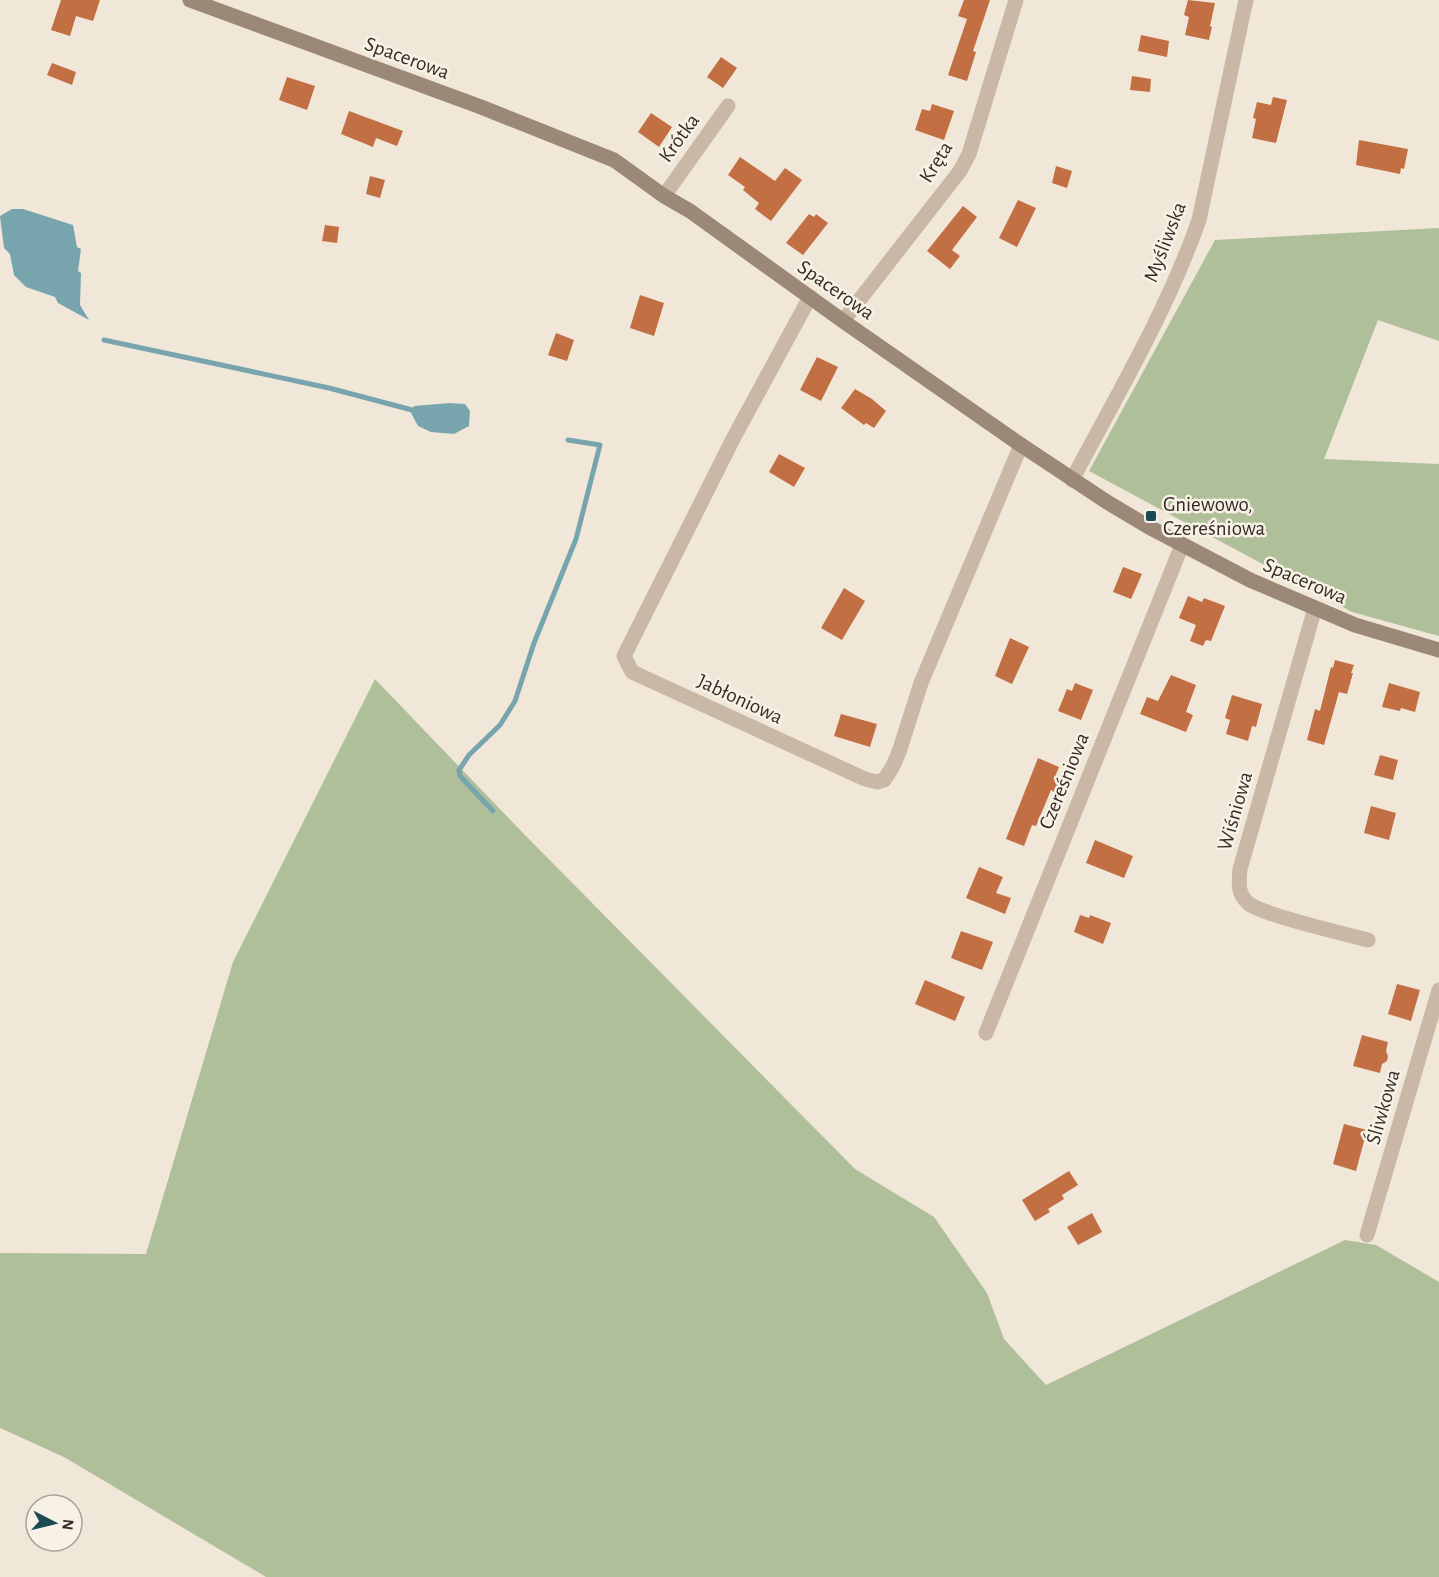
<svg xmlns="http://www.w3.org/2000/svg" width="1439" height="1577" font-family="'Alegreya Sans',sans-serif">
<rect width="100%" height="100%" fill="#f0e7d9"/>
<path fill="#afbf99" d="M1439,228V341L1378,320L1324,459L1439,464V636L1352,612L1089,471L1215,240Z
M375,679L520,830L855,1169L934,1217L987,1293L1004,1339L1046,1385L1345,1240L1376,1245L1439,1282V1577H266L64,1457L0,1428V1253L146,1254L233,962Z"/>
<path fill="#78a5ad" d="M12,209H23L73,225L77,247L81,249L78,271L81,273L80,305L89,320L58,303L55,297L26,287L14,275L10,254L4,248L0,216Z
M450,403L465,404L470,411L469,426L454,434L431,432L418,426L411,413L414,406Z"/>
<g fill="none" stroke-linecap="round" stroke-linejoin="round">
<path stroke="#78a5ad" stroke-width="5" d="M104,340L329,388L416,411
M493,811L460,776L459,770L469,755L500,725L515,701L534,643L576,539L600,445L568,440"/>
</g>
<path fill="#c36f44" d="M61,0H100L93,21L76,16L70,36L51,30Z
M964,0H990L973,51L976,52L967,81L948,75L967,19L958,16Z
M1188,0L1215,3L1210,26L1212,27L1209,40L1185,35L1189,17L1184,15Z
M1141,35L1169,41L1167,57L1138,51Z
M721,57L737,68L723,88L707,77Z
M52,63L76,72L72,85L47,75Z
M1132,76L1151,79L1150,92L1130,90Z
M287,77L315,86L307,110L279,100Z
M1273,97L1287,100L1276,143L1252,138L1256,119L1253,118L1257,102L1271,105Z
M932,104L954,111L944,140L915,130L922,109L930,111Z
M349,111L403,131L397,146L376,138L373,147L341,134Z
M651,113L672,127L659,147L638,132Z
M1359,140L1408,149L1404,169L1401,168L1400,174L1356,165Z
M740,157L775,181L785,168L802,180L771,221L755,209L759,203L743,190L745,187L728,175Z
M1056,166L1072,171L1067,188L1052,183Z
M370,176L385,180L380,198L366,194Z
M1018,200L1036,208L1017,247L999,238Z
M963,206L977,217L952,250L960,256L950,269L927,251Z
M809,214L814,217L816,214L828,223L803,255L786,243Z
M325,225L339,227L337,243L322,241Z
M640,295L664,303L654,336L630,328Z
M556,333L574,340L567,361L548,355Z
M817,357L838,367L821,401L800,390Z
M855,389L872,399L886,411L874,428L866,423L864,425L841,408Z
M779,454L805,468L794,487L769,472Z
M1123,567L1142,574L1131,599L1113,592Z
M844,588L865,601L842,640L821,628Z
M1188,596L1202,602L1204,598L1225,606L1211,641L1206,640L1203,646L1190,641L1196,625L1179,618Z
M1010,638L1029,647L1012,684L995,676Z
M1335,660L1354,665L1351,673H1353L1347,694L1339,692L1324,745L1307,740L1315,709L1320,711L1331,667L1333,668Z
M1171,675L1196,685L1186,712L1193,715L1186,732L1140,714L1147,697L1158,701Z
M1075,683L1093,690L1081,720L1058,711L1067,689L1072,691Z
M1389,683L1420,692L1415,712L1401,708L1400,711L1382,707Z
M1232,695L1262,704L1256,727L1252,726L1248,741L1226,734L1230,720L1225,718Z
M841,714L877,724L870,747L834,736Z
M1380,755L1398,760L1393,780L1374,775Z
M1038,758L1059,767L1055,777L1060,779L1054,792L1051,790L1036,826L1032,825L1024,846L1006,839Z
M1371,806L1396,813L1389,840L1364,833Z
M1095,840L1133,856L1124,878L1086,863Z
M979,867L1003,877L996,893L1011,898L1005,914L966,898Z
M1080,915L1089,918L1090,915L1111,923L1103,944L1074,932Z
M961,931L993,942L982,970L951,958Z
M925,980L965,997L955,1021L915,1004Z
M1397,984L1420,990L1411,1021L1388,1014Z
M1362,1035L1388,1042L1386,1051L1388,1056L1387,1061L1382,1064L1380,1073L1353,1066Z
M1344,1124L1367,1130L1356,1171L1333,1164Z
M1069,1171L1078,1185L1062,1195L1064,1199L1048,1209L1050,1212L1035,1221L1022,1200Z
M1092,1213L1102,1232L1078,1245L1067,1227Z"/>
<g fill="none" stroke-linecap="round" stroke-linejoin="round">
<path stroke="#c8b8a5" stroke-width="15" d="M664,196L728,106
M810,297L734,437L624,656L632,672L865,779L877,782L884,780L892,768L899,752L921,683L1021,445
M843,321L960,171L969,154L1016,0
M1072,480C1117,395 1167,311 1199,220L1246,0
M1315,608L1240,869C1239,882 1237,893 1248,903C1262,915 1346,934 1368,940
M986,1033L1182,545
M1367,1235L1439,990"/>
<path stroke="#9b8877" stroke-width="15" d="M190,0L481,107L614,160L664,196L690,211L843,321L1021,445L1107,502L1149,527L1250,580L1355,625L1439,650"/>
</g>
<rect fill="#1d4b54" stroke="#f8f1e5" stroke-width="2" x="1145" y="510" width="12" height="12" rx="3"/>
<g text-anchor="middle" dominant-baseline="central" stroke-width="5" stroke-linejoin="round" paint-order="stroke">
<g font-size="21" fill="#342c26" stroke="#f8f1e5">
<text transform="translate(407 58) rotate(20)">Spacerowa</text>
<text transform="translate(679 138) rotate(-54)">Krótka</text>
<text transform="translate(936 162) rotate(-58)">Kręta</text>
<text transform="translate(1165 242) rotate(-69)">Myśliwska</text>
<text transform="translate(836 290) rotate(35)">Spacerowa</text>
<text transform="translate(1305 581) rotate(23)">Spacerowa</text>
<text transform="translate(740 699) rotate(25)">Jabłoniowa</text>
<text transform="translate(1064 781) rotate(-68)">Czereśniowa</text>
<text transform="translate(1235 811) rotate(-74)">Wiśniowa</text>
<text transform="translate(1383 1107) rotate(-74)">Śliwkowa</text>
</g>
<g font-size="21" fill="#342c26" stroke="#f8f1e5" text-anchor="start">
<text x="1163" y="504">Gniewowo,<tspan x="1163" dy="24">Czereśniowa</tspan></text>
</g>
</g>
<g transform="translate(54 1523) rotate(97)"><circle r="28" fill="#f8f1e5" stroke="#aaa299" stroke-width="1.5"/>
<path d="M0-4.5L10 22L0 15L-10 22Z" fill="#1d4b54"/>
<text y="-9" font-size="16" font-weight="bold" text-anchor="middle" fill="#342c26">N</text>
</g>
</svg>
